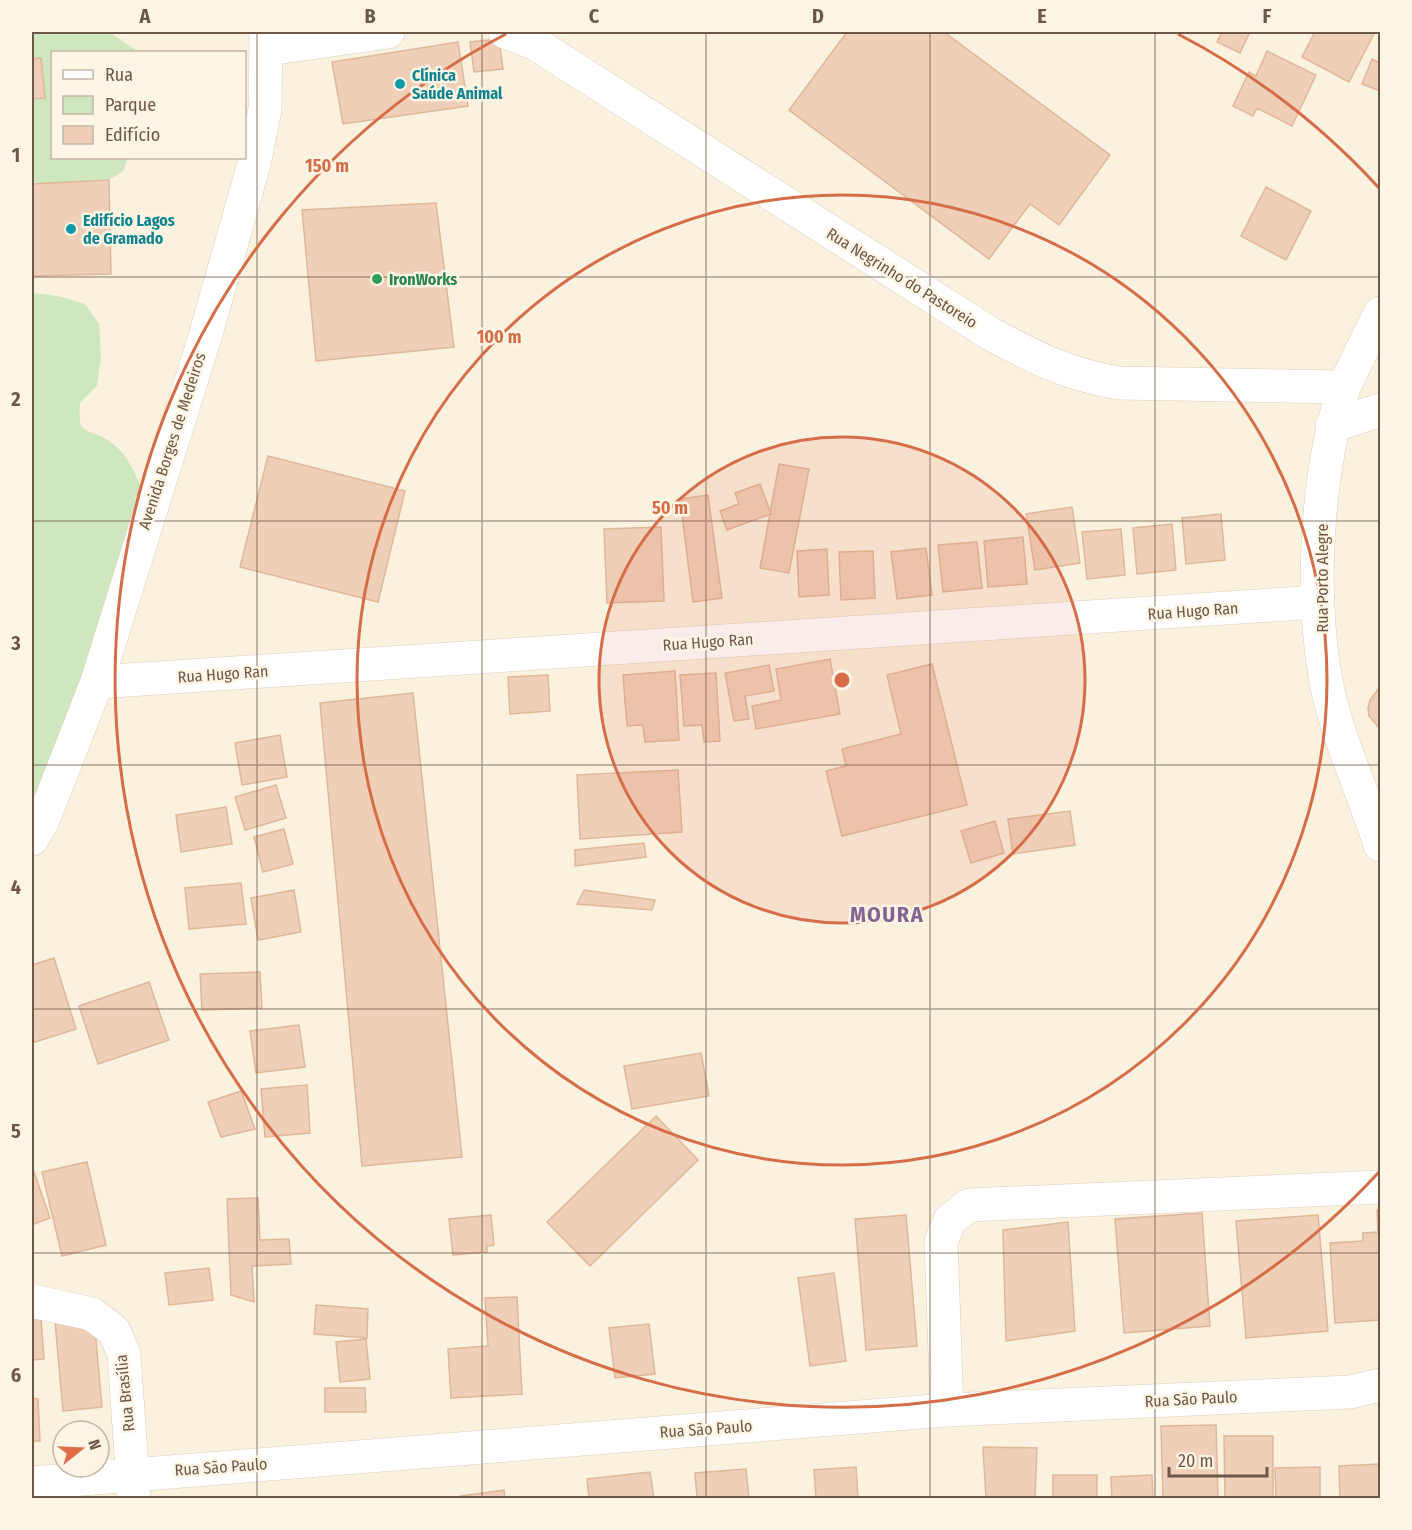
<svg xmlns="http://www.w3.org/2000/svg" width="1412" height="1530" font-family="'Fira Sans Condensed',sans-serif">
<rect width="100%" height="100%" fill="#fbf1df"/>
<path fill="#cee7bf" d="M32,32H109L139,52H52V158H128L123,171L109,180L32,184Z
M32,293L58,296L85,304L99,324L101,357L97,386L80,403C77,438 87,426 109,441C126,452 133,469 141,487L32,839Z"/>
<path fill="#efcfb8" stroke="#e0b799" stroke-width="1.5" d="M847,32H944L1110,155L1059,225L1030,204L989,259L789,110Z
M1222,32H1250L1240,53L1217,42Z
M1315,32H1375L1349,82L1302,57Z
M499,39L503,69L474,72L470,42Z
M458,42L468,106L343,124L332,62Z
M1267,51L1316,75L1292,126L1257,108L1253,116L1233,106L1249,72L1256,76Z
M41,58L45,98L32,99V59Z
M1372,59L1380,63V91L1362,84Z
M109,180L111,274L32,276V184Z
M1266,187L1311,211L1286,260L1241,236Z
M436,203L454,347L316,361L302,210Z
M268,456L405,491L378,602L240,567Z
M779,464L809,469L789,573L760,568Z
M760,484L771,514L727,530L720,511L739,504L735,493Z
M708,495L722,598L693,602L680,499Z
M1072,507L1080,563L1035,570L1026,514Z
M1221,514L1225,560L1186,564L1182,518Z
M1172,524L1176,570L1137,574L1133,528Z
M661,527L664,601L607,603L604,529Z
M1121,529L1125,575L1087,579L1082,532Z
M1023,537L1027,584L988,587L984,541Z
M977,542L982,588L943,592L938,545Z
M926,548L932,595L897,599L891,552Z
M827,549L829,595L799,597L797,551Z
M873,551L875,598L841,600L839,552Z
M830,659L840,714L756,729L752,706L781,700L776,669Z
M932,664L967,805L842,836L826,771L846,766L842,749L901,734L887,675Z
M769,665L774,691L745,696L749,719L734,721L725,673Z
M675,671L679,740L645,742L643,725L627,726L623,675Z
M716,673L720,741L704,742L702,725L684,726L680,675Z
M548,675L550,711L510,714L508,677Z
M1379,688H1380V729L1369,716L1368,708L1370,700Z
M413,693L462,1157L362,1166L320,703Z
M280,735L287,777L242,785L235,743Z
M678,770L682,832L580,839L577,775Z
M276,785L286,818L245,830L235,797Z
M226,807L232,844L181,852L176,815Z
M1070,811L1075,845L1013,854L1008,819Z
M995,821L1004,853L971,863L961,831Z
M284,829L293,864L263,872L254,837Z
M644,843L646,857L575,866V850Z
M241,883L246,924L189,929L185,888Z
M294,890L301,932L258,940L251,898Z
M584,890L655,900L652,910L577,904Z
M54,958L76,1029L32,1043V965Z
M260,972L262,1008L202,1010L200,974Z
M149,982L169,1040L98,1064L79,1006Z
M299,1025L305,1067L256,1073L250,1031Z
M701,1053L709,1096L632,1109L624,1066Z
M307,1085L310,1133L265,1137L261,1089Z
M241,1091L255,1129L221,1137L208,1102Z
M656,1116L698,1160L590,1266L547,1222Z
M87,1162L106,1245L62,1256L42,1172Z
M32,1166L50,1218L32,1225Z
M258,1198L260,1240L289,1239L291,1264L252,1266L254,1302L231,1295L227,1199Z
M1377,1210H1380V1320L1335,1323L1330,1243L1363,1241V1233L1378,1232Z
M1202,1213L1210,1326L1124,1333L1115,1219Z
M491,1215L494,1245L487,1246V1252L453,1255L449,1219Z
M906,1215L917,1346L866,1350L855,1219Z
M1318,1215L1328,1331L1246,1338L1236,1221Z
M1068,1222L1075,1331L1006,1341L1003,1230Z
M209,1268L213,1300L169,1305L165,1273Z
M834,1273L846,1361L810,1366L798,1278Z
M517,1297L522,1394L451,1398L448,1349L488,1346L485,1298Z
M32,1304H40L44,1359L32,1360Z
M316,1305L368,1309L367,1338L314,1334Z
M94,1318L102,1407L63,1411L55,1321Z
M649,1324L655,1374L615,1378L609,1328Z
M366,1339L370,1379L340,1382L336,1342Z
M325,1388H365L366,1412H325Z
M32,1398L38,1399L40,1441H32Z
M1216,1425L1218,1498H1163L1161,1426Z
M1224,1436H1273V1498H1225Z
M983,1447L1037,1448L1035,1498H986Z
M1379,1464L1380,1498H1340L1339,1466Z
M856,1467L858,1498H816L814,1470Z
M1320,1467V1498H1276L1275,1468Z
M746,1469L749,1498H697L695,1473Z
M650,1472L654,1498H589L587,1479Z
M1053,1475H1097V1498H1053Z
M1152,1475L1153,1498H1112L1111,1477Z
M504,1490L505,1498H461V1496Z"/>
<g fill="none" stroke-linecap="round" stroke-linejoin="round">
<defs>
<path id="minor" d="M1344,387L1380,313
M1332,426L1380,410
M97,682L1318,602
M32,1301L92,1314L114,1331L124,1354L134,1498
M947,1410L941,1241L950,1220L969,1205L1380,1187"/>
<path id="tertiary" d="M505,32L534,43L991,334C1035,358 1069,375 1119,383L1344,387C1317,473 1310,587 1325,676C1335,735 1363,789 1380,845
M268,49L388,32
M32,1483L947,1410L1350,1392L1380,1385"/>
<path id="secondary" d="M32,839L43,820L97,682L205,337L254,164L265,109L266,32"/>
</defs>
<use href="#minor" stroke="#decdbc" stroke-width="34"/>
<use href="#tertiary" stroke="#decdbc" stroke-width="34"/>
<use href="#secondary" stroke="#e3ceba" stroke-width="34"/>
<use href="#minor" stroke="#fff" stroke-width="33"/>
<use href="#tertiary" stroke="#fff" stroke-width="33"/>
<use href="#secondary" stroke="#fff" stroke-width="33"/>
</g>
<path fill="none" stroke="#6f5748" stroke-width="1.5" stroke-opacity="0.55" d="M257,32V1498M482,32V1498M706,32V1498M930,32V1498M1155,32V1498M32,277H1380M32,521H1380M32,765H1380M32,1009H1380M32,1253H1380"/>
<circle cx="842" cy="680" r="243" fill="#d56d49" fill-opacity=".12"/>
<g fill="none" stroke="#d56d49" stroke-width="3">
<circle cx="842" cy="680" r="243"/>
<circle cx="842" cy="680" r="485"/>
<path d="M1379 1172A728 728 0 1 1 506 34M1178 34A728 728 0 0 1 1379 188"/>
</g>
<g fill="#0f9aa8" stroke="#fef5e5" stroke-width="2">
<circle cx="400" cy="84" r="6"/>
<circle cx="71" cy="229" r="6"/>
</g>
<circle fill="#2e9e5b" stroke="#fef5e5" stroke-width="2" cx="377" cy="279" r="6"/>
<g text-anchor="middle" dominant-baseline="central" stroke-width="5" stroke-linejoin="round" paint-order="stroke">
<g font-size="16" font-weight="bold" fill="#0d838f" stroke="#fef5e5" text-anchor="start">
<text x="412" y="75">Clínica<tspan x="412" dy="18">Saúde Animal</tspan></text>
<text x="83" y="220">Edifício Lagos<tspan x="83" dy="18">de Gramado</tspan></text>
</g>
<g font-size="16" fill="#6f5748" stroke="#fef5e5">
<text transform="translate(902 278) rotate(32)">Rua Negrinho do Pastoreio</text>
<text transform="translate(172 441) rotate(-72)">Avenida Borges de Medeiros</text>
<text transform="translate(1322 578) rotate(-90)">Rua Porto Alegre</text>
<text transform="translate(1193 611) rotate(-4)">Rua Hugo Ran</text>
<text transform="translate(708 642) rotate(-4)">Rua Hugo Ran</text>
<text transform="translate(223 674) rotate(-4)">Rua Hugo Ran</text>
<text transform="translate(125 1393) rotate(-96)">Rua Brasília</text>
<text transform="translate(1191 1399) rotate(-3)">Rua São Paulo</text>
<text transform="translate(706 1429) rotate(-4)">Rua São Paulo</text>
<text transform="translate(221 1467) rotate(-4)">Rua São Paulo</text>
</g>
<g font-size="16" font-weight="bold" fill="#27864d" stroke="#fef5e5" text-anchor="start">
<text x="389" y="279">IronWorks</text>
</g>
<g font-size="22" font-weight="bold" letter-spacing="1.5" fill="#846493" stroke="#fef5e5">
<text x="887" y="914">MOURA</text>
</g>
</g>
<circle cx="842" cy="680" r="9" fill="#d56d49" stroke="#fef5e5" stroke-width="3"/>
<g font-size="18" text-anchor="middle" font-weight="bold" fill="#d56d49" stroke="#fef5e5" stroke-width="5" stroke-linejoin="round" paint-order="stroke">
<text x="327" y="172">150 m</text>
<text x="499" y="343">100 m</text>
<text x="670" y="514">50 m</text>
</g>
<rect width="1412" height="1530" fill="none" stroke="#fef5e5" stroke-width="66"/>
<rect x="51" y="51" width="195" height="108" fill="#fef5e5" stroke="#c5b6a6" stroke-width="1.5"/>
<rect x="63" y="70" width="30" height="9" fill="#ffffff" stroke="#c5b6a6" stroke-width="1.5"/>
<text x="105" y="81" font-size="18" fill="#6f5748">Rua</text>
<rect x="63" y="96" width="30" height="18" fill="#cee7bf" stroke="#c5b6a6" stroke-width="1.5"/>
<text x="105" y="111" font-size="18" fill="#6f5748">Parque</text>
<rect x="63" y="126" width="30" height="18" fill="#efcfb8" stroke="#c5b6a6" stroke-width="1.5"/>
<text x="105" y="141" font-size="18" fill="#6f5748">Edifício</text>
<g transform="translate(81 1449) rotate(72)"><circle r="28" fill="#fef5e5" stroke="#c5b6a6" stroke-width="1.5"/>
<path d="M0-4.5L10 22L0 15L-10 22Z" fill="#e06f49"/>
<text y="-9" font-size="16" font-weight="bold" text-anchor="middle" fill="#6f5748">N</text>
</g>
<path d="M1169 1467v9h98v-9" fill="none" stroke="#6f5748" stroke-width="3"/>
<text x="1178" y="1467" font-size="18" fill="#6f5748" stroke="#fef5e5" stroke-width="4.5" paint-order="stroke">20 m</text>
<rect x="33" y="33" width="1346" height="1464" fill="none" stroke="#6f5748" stroke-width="2"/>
<g font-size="20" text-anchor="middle" font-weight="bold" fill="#6f5748">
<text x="145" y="23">A</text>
<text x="370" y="23">B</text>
<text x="594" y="23">C</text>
<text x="818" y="23">D</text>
<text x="1042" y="23">E</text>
<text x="1267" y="23">F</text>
<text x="16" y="162">1</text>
<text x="16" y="406">2</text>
<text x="16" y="650">3</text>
<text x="16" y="894">4</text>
<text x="16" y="1138">5</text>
<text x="16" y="1382">6</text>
</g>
</svg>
